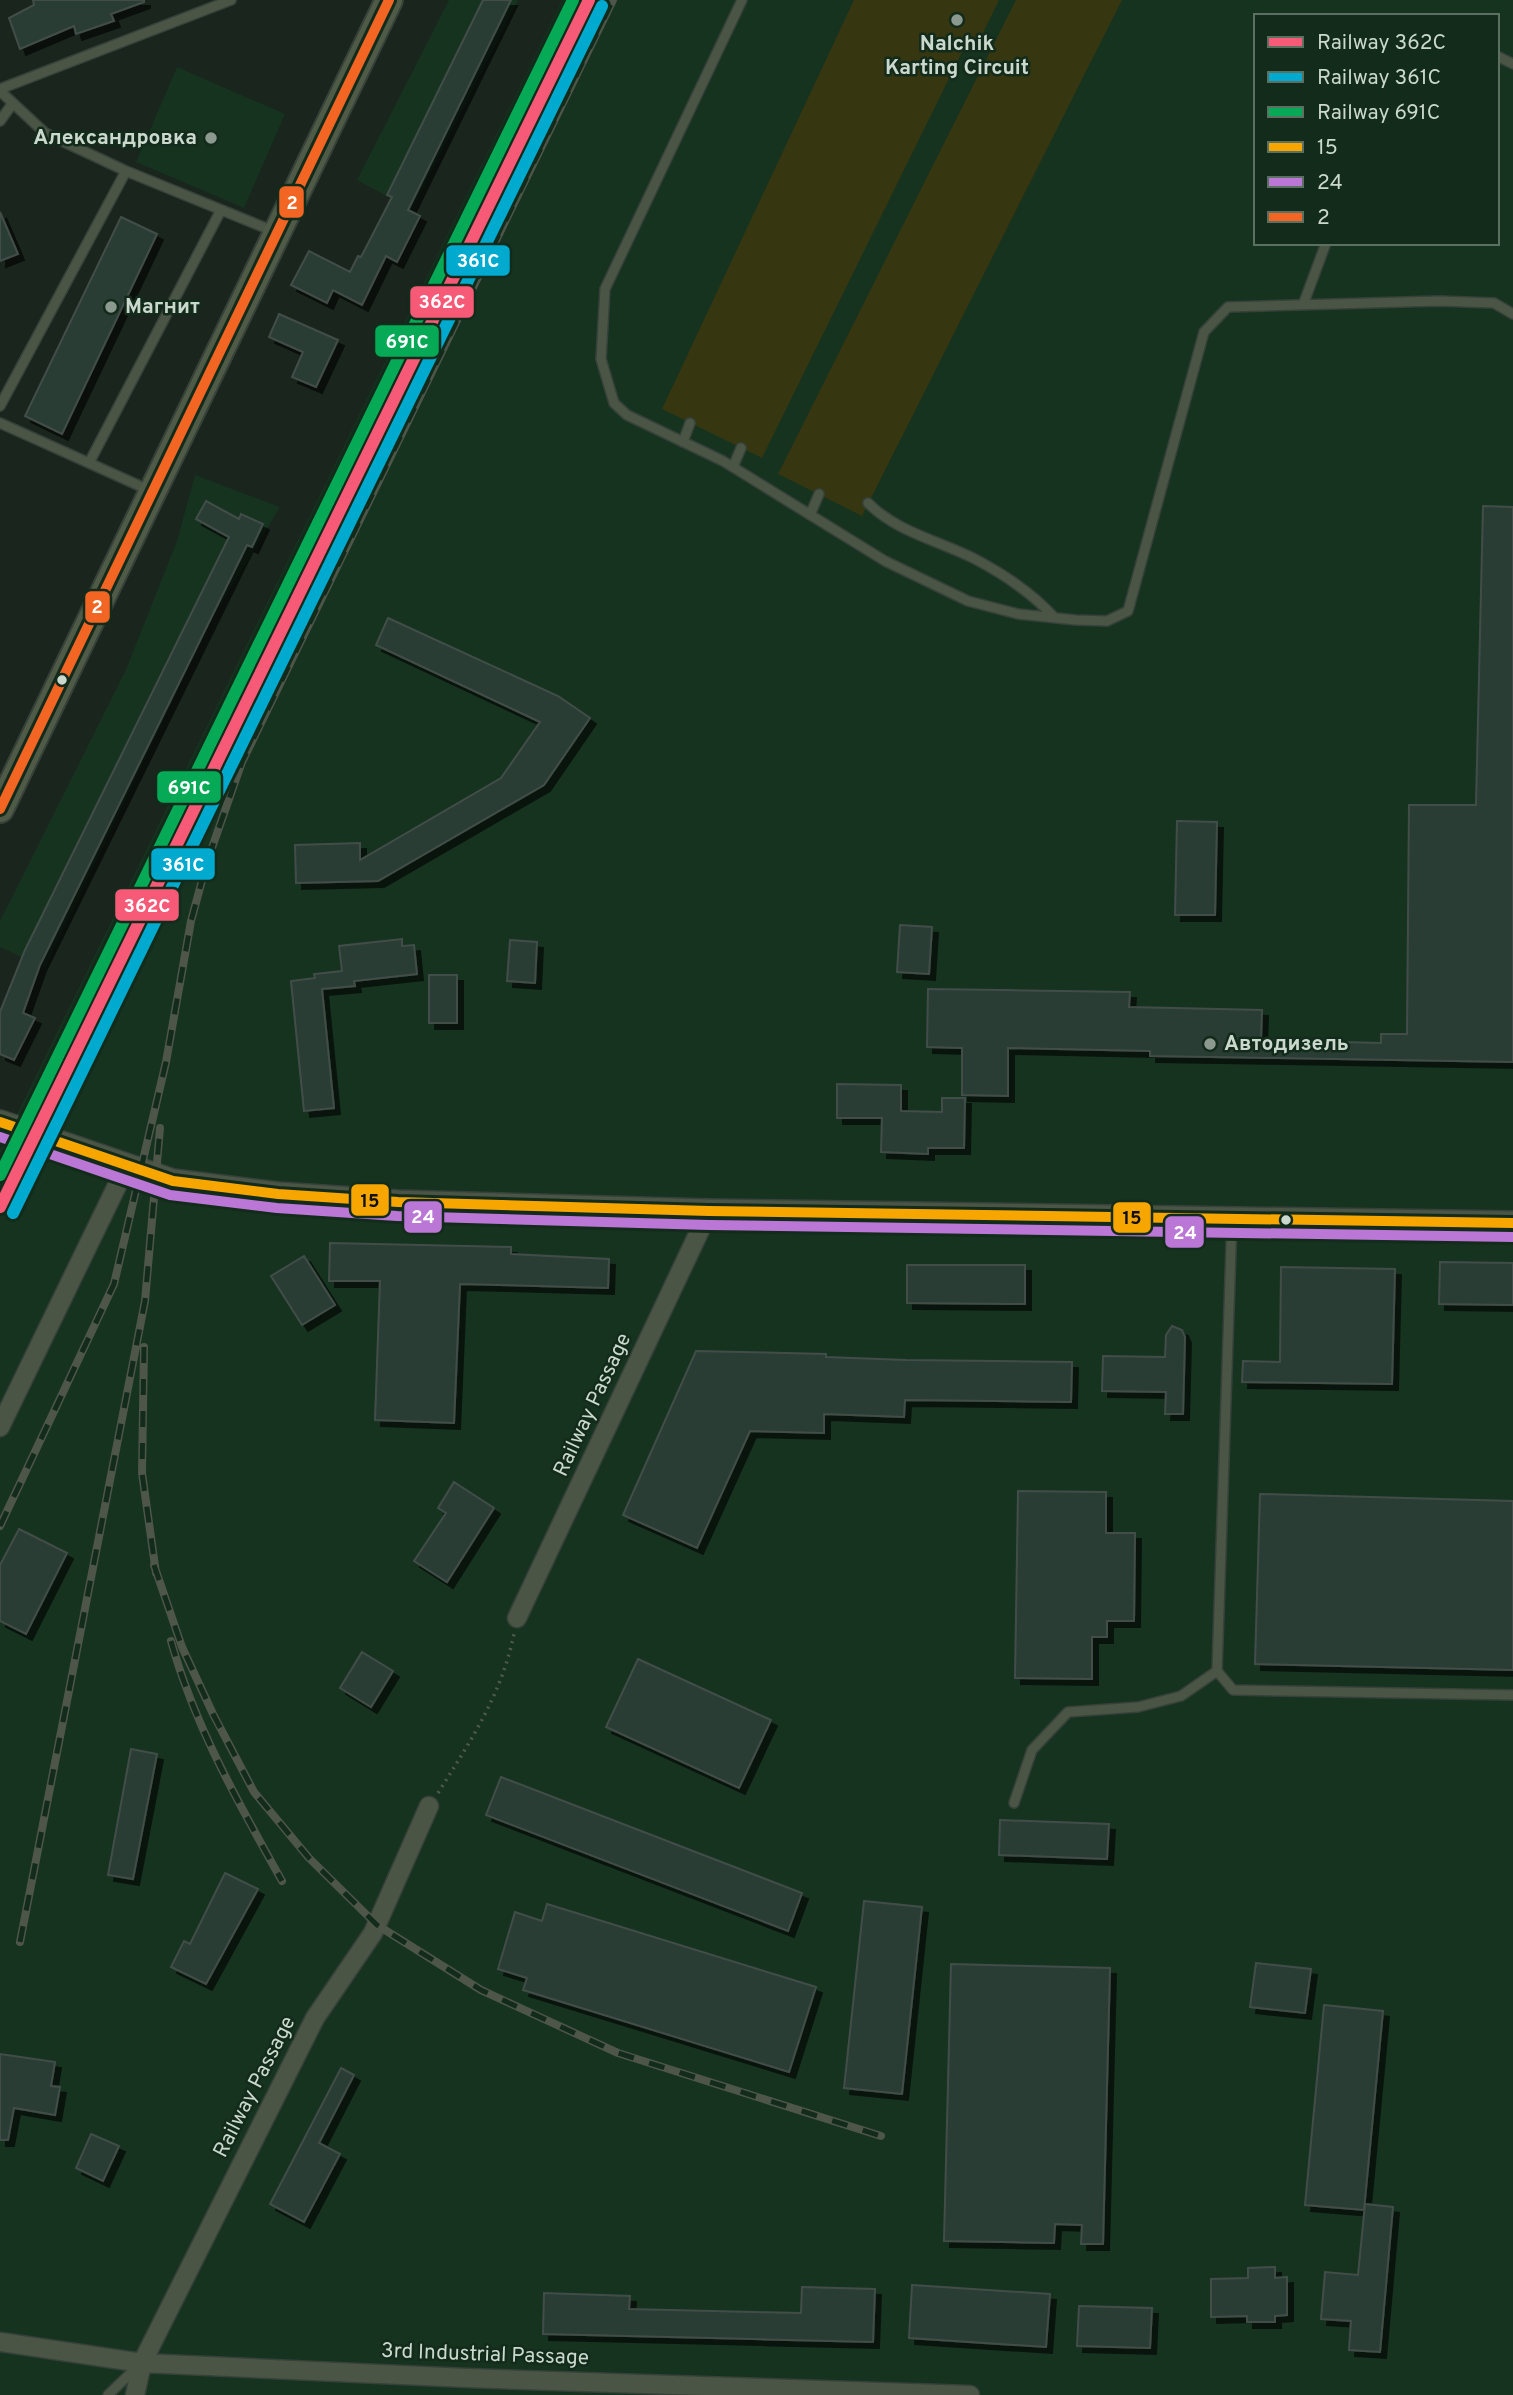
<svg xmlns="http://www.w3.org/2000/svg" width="1513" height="2395" font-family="Overpass,sans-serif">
<defs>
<filter id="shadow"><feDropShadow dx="6" dy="6" stdDeviation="0" flood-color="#0009"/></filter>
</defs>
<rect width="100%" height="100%" fill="#19251d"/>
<path fill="#163320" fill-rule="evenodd" d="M449,0H518L412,210L357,180Z
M562,0H1513V2395H0V1149ZM1256,16H1497V243H1256Z
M177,67L285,114L244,208L136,162Z
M195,475L280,507L212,619L45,968L0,947V921L125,672L177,541Z"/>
<path fill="#363610" d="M854,0H999L978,43L968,40L762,458L662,409Z
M1016,0H1122L862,516L778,474Z"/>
<path fill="#2a3c36" stroke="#424e48" stroke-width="2" filter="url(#shadow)" d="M33,0H144V2L111,14L114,21L76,34L74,26L20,49L9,18L34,5Z
M483,0H511L408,210L420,216L397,262L386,256L362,305L333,290L327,303L291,285L309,251L350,272L358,256L361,257L392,197L387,195Z
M0,212L18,254L0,261Z
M121,217L157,234L62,434L25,416Z
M279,314L338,340L316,387L292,377L303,352L269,337Z
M206,501L239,519L241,514L263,524L252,547L247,545L40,965L23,1013L35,1018L14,1060L0,1054V1012L25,950L229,537L196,519Z
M1483,506L1513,507V1062L1150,1056V1051L1008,1048V1096L962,1095V1048L927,1047L928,989L1130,992L1129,1007L1262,1010L1261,1040L1381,1043V1034H1407L1409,805H1476Z
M388,618L558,696L590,718L544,785L378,881L296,883L295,845L360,843V860L501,778L540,722L376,645Z
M1177,821L1217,822L1215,915H1175Z
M900,925L932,927L929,974L897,972Z
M402,939V946L414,945L417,974L354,981L355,986L322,989L334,1108L304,1111L291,981L315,978L314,974L342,971L339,946Z
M510,940L537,942L535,983L507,981Z
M429,975H457V1023H429Z
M837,1084L901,1085V1111L942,1112V1098H965L964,1148H928V1154L881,1152L882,1118H837Z
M330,1243L511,1247V1254L609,1259L608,1288L460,1284L454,1423L375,1420L380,1281H329Z
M304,1256L335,1305L302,1325L271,1276Z
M1440,1262L1513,1263V1305L1439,1304Z
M907,1265H1025V1304L907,1303Z
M1281,1267L1395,1269L1392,1384L1242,1382L1243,1361L1280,1362Z
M1172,1326L1182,1330L1185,1337L1183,1414H1165L1166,1392L1102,1391L1103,1356L1165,1357L1166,1335Z
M696,1351L826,1354V1357L906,1360L1072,1362L1071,1402L905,1400L904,1417L824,1414V1433L750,1431L697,1548L623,1515Z
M454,1482L494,1508L447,1582L414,1561L446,1513L438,1508Z
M1018,1491L1106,1492V1533H1135L1134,1621H1107V1637H1092V1679L1015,1678Z
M1260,1494L1513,1501V1670L1255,1664Z
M19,1529L67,1553L26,1634L0,1621V1565Z
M362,1652L393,1671L371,1707L340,1688Z
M638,1659L771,1720L739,1788L606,1727Z
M131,1749L157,1754L133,1879L108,1875Z
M501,1777L802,1893L788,1931L486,1815Z
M1000,1820L1109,1824L1107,1859L999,1855Z
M225,1873L258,1889L206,1984L171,1967L184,1941L190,1944Z
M864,1901L922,1907L902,2094L844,2088Z
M547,1904L816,1987L789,2072L523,1990L527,1978L498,1969L515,1912L542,1921Z
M1256,1963L1311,1969L1305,2013L1250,2007Z
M951,1964L1110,1968L1103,2244H1081L1082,2225L1055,2224L1054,2243L944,2241Z
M1324,2005L1383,2011L1364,2210L1305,2205Z
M0,2054L55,2062L51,2086L60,2087L55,2115L14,2108L8,2140H0Z
M341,2068L354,2075L319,2143L340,2154L304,2222L270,2204Z
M91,2134L119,2146L103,2181L76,2168Z
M1365,2204L1393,2207L1380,2352L1349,2350L1351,2321L1321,2319L1325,2272L1358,2275Z
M1275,2267V2278L1287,2277V2315L1275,2316V2322H1247V2316L1211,2317V2279L1248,2278V2268Z
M912,2285L1050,2294L1046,2347L909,2338Z
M802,2287L875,2289L873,2342L543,2334L544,2293L630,2296L629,2309L801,2313Z
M1079,2306L1152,2308L1150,2348L1077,2346Z"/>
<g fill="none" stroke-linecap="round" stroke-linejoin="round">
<defs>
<path id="service" d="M742,0L605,289L601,359L614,403L627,415L723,461L885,561L968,601L1018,614L1076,620L1107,621L1128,611L1204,332L1228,307L1439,301L1494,303L1513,314
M1497,56L1513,64
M0,89L231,0
M0,91L45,133L126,171L273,231
M0,121L13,103
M1303,305L1326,243
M0,406L126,171
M0,423L89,463L221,210
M683,442L690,423
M89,463L151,491
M733,467L741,448
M868,503C897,532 937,540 973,558C1004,574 1031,592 1055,618
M810,515L819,494
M1217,1671L1232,1218
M1014,1803L1032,1750L1068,1712L1138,1707L1181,1696L1217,1671L1233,1690L1513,1695
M108,2395L138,2366"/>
<path id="minor" d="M0,1427L127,1165
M517,1618L709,1211
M0,2342L142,2363L467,2378L970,2395
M135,2395L142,2363L315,2018L373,1933L429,1806"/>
<path id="tertiary" d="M0,1122L173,1181L278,1194L398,1202L709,1211L1513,1223"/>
<path id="secondary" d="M0,809L389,0"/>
</defs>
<use href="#service" stroke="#36413a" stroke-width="12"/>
<use href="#minor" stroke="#36413a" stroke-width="21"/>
<use href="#tertiary" stroke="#36413a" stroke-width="26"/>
<use href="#secondary" stroke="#36413a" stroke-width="30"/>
<path stroke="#50594d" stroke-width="3.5" stroke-dasharray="2 5" stroke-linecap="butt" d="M438,1793C471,1740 501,1696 514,1634"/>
<use href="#service" stroke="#4b5545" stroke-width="9"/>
<use href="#minor" stroke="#4b5545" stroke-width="18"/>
<use href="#tertiary" stroke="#4b5545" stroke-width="23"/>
<use href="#secondary" stroke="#505b47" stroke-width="26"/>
<defs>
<path id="rail" d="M144,1347L142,1473L156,1573
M0,1526L114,1284L166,1062L191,921L207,862L242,762L613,0
M154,1565L182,1647L213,1714L254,1792L309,1858L377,1925L481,1990L618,2053L881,2136
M171,1641C195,1727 239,1804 282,1881
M20,1942L145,1301L160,1128"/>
</defs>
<use href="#rail" stroke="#4e564a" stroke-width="8"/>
<use href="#rail" stroke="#132b1b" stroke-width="5" stroke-dasharray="16" stroke-linecap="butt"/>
<defs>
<path id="bus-1" d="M0,1122L173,1181L278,1194L398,1202L709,1211L1513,1223"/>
<path id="bus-2" d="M0,1137L170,1195L277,1208L397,1216L709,1225L1513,1237"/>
<path id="bus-3" d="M0,809L389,0"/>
</defs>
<use href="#bus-1" stroke="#132b1b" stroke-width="16"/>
<use href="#bus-2" stroke="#132b1b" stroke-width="16"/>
<use href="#bus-3" stroke="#132b1b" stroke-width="16"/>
<use href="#bus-1" stroke="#f7a600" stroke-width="10"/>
<use href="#bus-2" stroke="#ba77d6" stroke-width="10"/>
<use href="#bus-3" stroke="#f26522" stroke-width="10"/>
<defs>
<path id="rail-1" d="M0,1207L589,0"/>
<path id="rail-2" d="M13,1213L602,6"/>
<path id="rail-3" d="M0,1175L573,0"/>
</defs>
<use href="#rail-1" stroke="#132b1b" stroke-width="18"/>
<use href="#rail-2" stroke="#132b1b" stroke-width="18"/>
<use href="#rail-3" stroke="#132b1b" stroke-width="18"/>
<use href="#rail-1" stroke="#f75a77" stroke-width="12"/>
<use href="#rail-2" stroke="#00a9ce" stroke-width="12"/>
<use href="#rail-3" stroke="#06aa56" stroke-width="12"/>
</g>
<g fill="#8c998f" stroke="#132b1b" stroke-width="2.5">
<circle cx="957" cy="20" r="7"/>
<circle cx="211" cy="138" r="7"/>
<circle cx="111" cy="307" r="7"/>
<circle cx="1210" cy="1044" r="7"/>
</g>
<g fill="#cad8cd" stroke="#132b1b" stroke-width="2.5">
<circle cx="62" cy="680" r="6"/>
<circle cx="1286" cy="1220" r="6"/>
</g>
<g text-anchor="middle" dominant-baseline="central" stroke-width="5" stroke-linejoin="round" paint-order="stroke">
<g font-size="21" font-weight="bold" fill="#cad8cd" stroke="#132b1b" text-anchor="start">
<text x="957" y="44" text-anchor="middle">Nalchik<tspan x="957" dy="24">Karting Circuit</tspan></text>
<text x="197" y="138" text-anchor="end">Александровка</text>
<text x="125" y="307">Магнит</text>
<text x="1224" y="1044">Автодизель</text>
</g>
<g font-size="21" fill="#cad8cd" stroke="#132b1b">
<text transform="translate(593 1405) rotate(-65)">Railway Passage</text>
<text transform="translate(255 2087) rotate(-63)">Railway Passage</text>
<text transform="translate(485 2355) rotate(2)">3rd Industrial Passage</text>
</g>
</g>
<g stroke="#132b1b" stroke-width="2.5">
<rect x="278" y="185" width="27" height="34" rx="7" fill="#f26522"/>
<rect x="445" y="244" width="66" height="33" rx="7" fill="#00a9ce"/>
<rect x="409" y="285" width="66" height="34" rx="7" fill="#f75a77"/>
<rect x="374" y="324" width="66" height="34" rx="7" fill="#06aa56"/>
<rect x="84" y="590" width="27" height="34" rx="7" fill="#f26522"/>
<rect x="156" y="770" width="66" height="34" rx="7" fill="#06aa56"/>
<rect x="150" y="847" width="66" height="34" rx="7" fill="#00a9ce"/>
<rect x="114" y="888" width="66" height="34" rx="7" fill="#f75a77"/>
<rect x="350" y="1183" width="40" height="34" rx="7" fill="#f7a600"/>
<rect x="403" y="1200" width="40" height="34" rx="7" fill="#ba77d6"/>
<rect x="1112" y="1201" width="40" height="33" rx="7" fill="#f7a600"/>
<rect x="1164" y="1215" width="41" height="34" rx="7" fill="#ba77d6"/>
</g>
<g font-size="19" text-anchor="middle" font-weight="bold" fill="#fff">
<text x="292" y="209">2</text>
<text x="478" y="267">361С</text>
<text x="442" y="308">362С</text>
<text x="407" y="348">691С</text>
<text x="97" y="613">2</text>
<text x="189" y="794">691С</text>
<text x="183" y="871">361С</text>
<text x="147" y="912">362С</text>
<text x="423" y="1223">24</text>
<text x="1185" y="1239">24</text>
</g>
<g font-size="19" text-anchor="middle" font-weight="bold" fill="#111">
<text x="370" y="1207">15</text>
<text x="1132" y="1224">15</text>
</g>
<rect x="1254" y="14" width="245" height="231" fill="#132b1b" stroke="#5c7062" stroke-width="2"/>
<rect x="1268" y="37" width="35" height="10" fill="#f75a77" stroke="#5c7062" stroke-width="2"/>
<text x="1317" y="49" font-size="21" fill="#cad8cd">Railway 362С</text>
<rect x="1268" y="72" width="35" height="10" fill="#00a9ce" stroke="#5c7062" stroke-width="2"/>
<text x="1317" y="84" font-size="21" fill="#cad8cd">Railway 361С</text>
<rect x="1268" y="107" width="35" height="10" fill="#06aa56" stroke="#5c7062" stroke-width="2"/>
<text x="1317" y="119" font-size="21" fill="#cad8cd">Railway 691С</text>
<rect x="1268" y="142" width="35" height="10" fill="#f7a600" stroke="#5c7062" stroke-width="2"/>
<text x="1317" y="154" font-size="21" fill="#cad8cd">15</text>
<rect x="1268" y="177" width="35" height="10" fill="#ba77d6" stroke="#5c7062" stroke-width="2"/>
<text x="1317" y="189" font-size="21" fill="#cad8cd">24</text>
<rect x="1268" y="212" width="35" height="10" fill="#f26522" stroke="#5c7062" stroke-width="2"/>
<text x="1317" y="224" font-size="21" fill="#cad8cd">2</text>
</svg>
